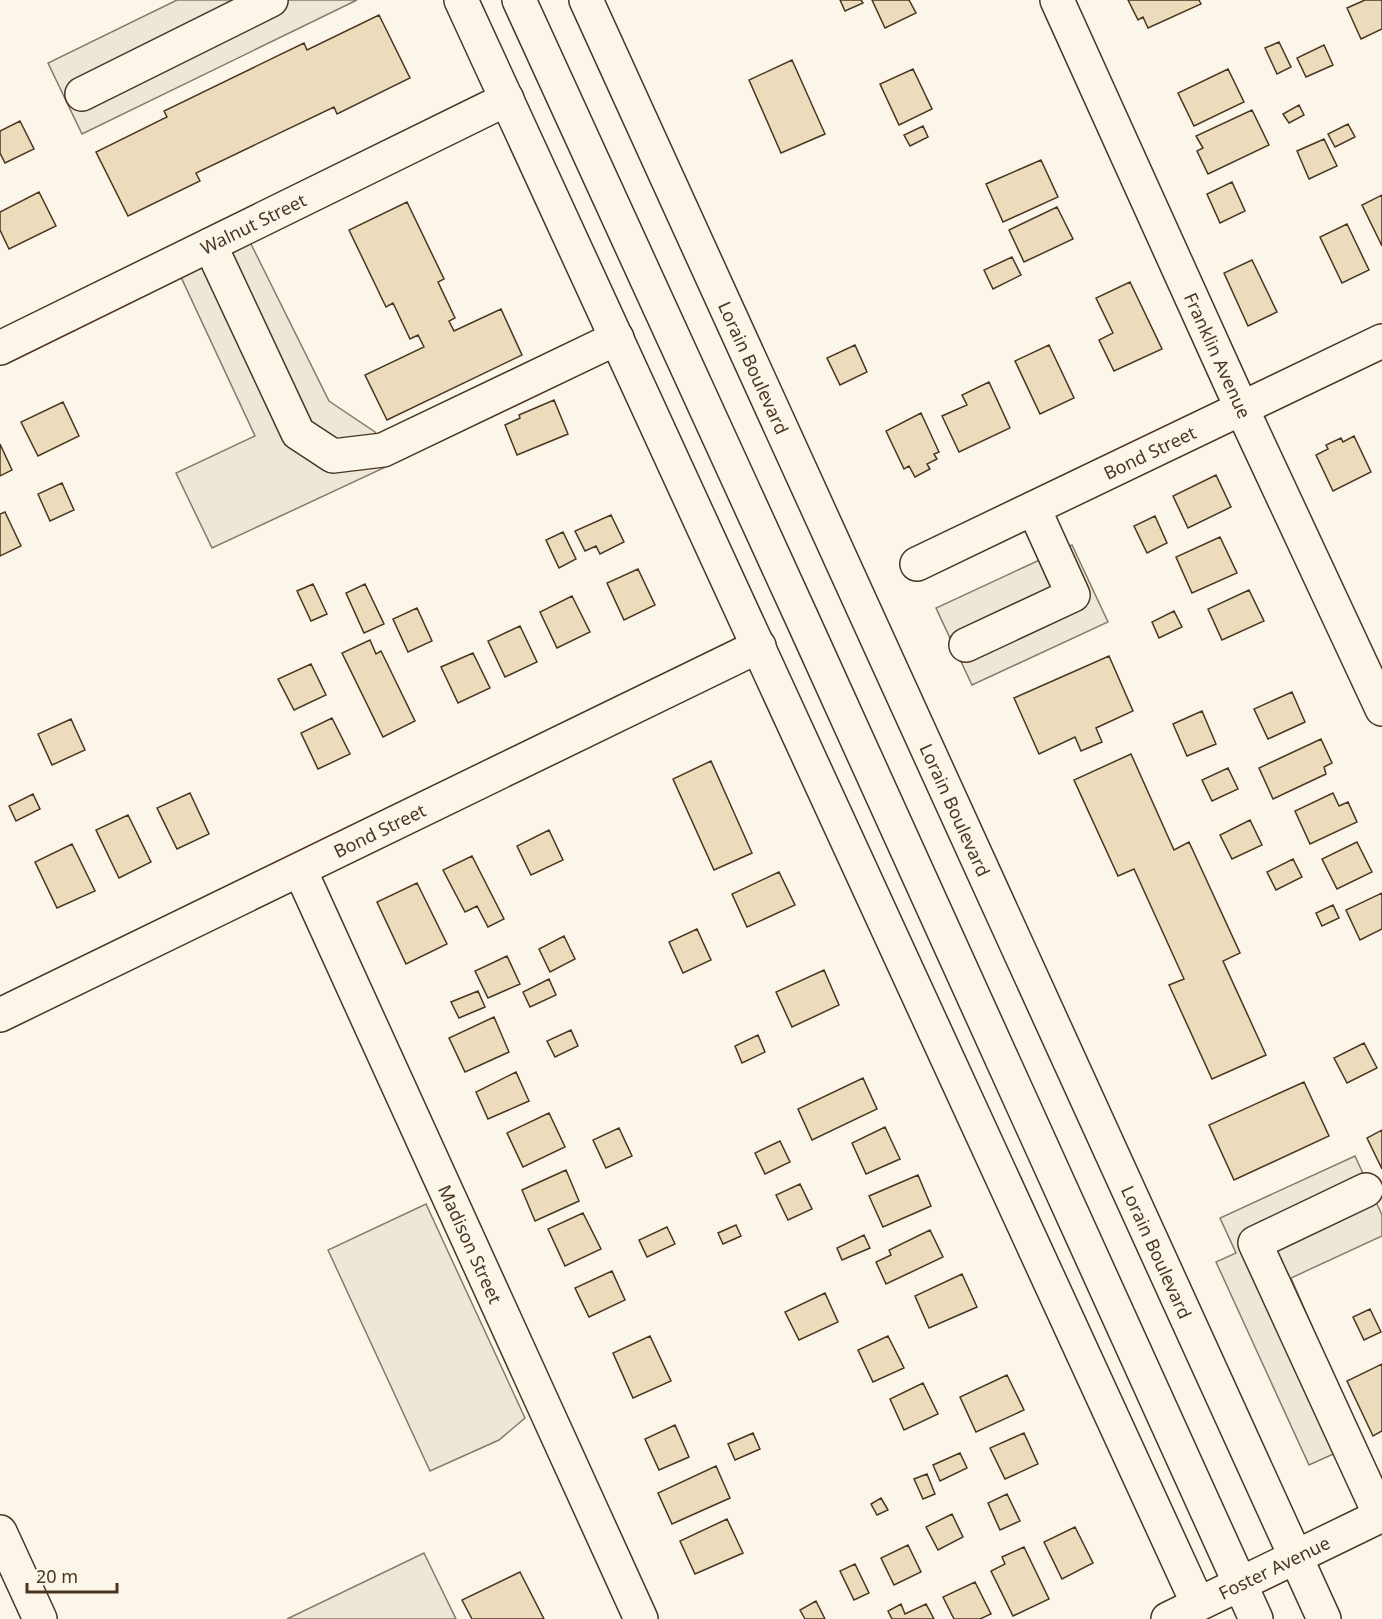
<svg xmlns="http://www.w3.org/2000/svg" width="1382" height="1619" font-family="'Noto Sans',sans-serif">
<rect width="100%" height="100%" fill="#fbf6e9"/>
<path fill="#ede7d9" stroke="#887966" stroke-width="1.5" d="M177,0H357L82,134L48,63Z
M249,240L329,401L375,432L390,465L212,548L176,473L255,436L180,275Z
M1072,545L1108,622L972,685L936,608Z
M1355,1156L1382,1215V1236L1291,1278L1362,1441L1309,1465L1216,1262L1236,1253L1220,1218Z
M426,1204L525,1418L499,1440L430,1471L328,1250Z
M424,1553L456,1619H287Z"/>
<path fill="#ecdcbc" stroke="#4a3520" stroke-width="1.5" d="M840,0H861L863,3L845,11Z
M872,0H909L916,13L885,28Z
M1128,0H1199L1201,4L1148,28L1143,17L1138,20Z
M1365,0H1382V29L1361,39L1347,8Z
M379,15L410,78L337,114L334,107L196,173L200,181L128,216L96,152L167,117L164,111L304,43L307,50Z
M1279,42L1291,67L1277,74L1265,48Z
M1324,45L1333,65L1306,77L1297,58Z
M792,60L825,134L781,153L749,80Z
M913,69L932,109L899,125L880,84Z
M1228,69L1244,102L1194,126L1178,93Z
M1299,105L1304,115L1289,123L1283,114Z
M1252,110L1269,145L1208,174L1197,151L1203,148L1196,136Z
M20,121L34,149L5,163L0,153V131Z
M1348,124L1355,137L1335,147L1328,134Z
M923,126L928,137L910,146L904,135Z
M1324,139L1337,166L1309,179L1297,151Z
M1041,160L1058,197L1003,222L986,184Z
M1232,182L1245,211L1220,223L1207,194Z
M39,192L56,226L9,249L0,230V212Z
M1382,195V246L1362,205Z
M407,202L444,279L438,282L455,318L449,321L454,331L501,309L522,355L387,420L365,375L424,347L418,335L410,339L393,303L386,307L349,230Z
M1057,207L1073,239L1024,262L1009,230Z
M1347,224L1369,270L1342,283L1320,237Z
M1012,257L1021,275L993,289L984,270Z
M1252,260L1277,312L1248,326L1224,273Z
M1130,282L1162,349L1114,371L1099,340L1113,333L1096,298Z
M855,345L867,372L840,385L827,358Z
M1049,345L1074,398L1040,414L1015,361Z
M989,382L1010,428L959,452L942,416L967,405L962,395Z
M554,400L568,434L517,455L505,425L520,418L519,415Z
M63,402L79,436L38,456L21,422Z
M921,413L939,452L934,454L937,459L927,464L930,469L915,477L909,466L904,469L886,431Z
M1354,436L1371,472L1333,491L1316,455L1328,449L1326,445L1341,438L1343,442Z
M0,444L12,470L0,476Z
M1216,475L1231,507L1188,528L1173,496Z
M62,483L74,510L50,521L38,494Z
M5,512L21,546L0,556V514Z
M611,515L624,542L600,554L596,546L585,551L575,531Z
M1155,516L1167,543L1147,553L1134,526Z
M563,532L576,559L559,568L546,540Z
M1220,537L1237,573L1192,593L1176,557Z
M638,569L655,605L624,620L607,583Z
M313,584L327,614L311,621L297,591Z
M365,584L384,624L364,633L346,593Z
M1249,590L1264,621L1222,640L1208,609Z
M572,596L590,632L557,648L540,612Z
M417,608L432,641L408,652L393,619Z
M1174,611L1182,627L1159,638L1152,622Z
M520,626L537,662L505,677L488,641Z
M370,640L376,654L381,651L415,721L383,737L342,653Z
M473,653L490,688L458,703L441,667Z
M1109,656L1133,711L1096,728L1102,742L1081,751L1075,737L1039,754L1014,698Z
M311,664L326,695L294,710L278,679Z
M1292,692L1305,722L1268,739L1254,709Z
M1202,711L1216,744L1187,756L1173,724Z
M332,718L350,754L318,769L301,733Z
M71,719L85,750L52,765L38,734Z
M1321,739L1332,763L1324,767L1326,774L1273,799L1259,768Z
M1131,754L1174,850L1189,842L1240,953L1223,961L1266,1055L1212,1079L1169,985L1184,979L1134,869L1118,876L1074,780Z
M711,761L752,853L714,870L673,779Z
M1228,768L1238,789L1212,801L1202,780Z
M190,793L209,834L177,849L157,808Z
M1333,793L1339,806L1348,802L1357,822L1310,844L1295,811Z
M33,794L40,809L16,821L9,806Z
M128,815L151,862L119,878L96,830Z
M1250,820L1262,845L1232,859L1220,835Z
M549,830L563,860L531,875L517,846Z
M1357,842L1372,872L1337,889L1322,859Z
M72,844L95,891L57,908L35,862Z
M472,856L504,919L488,927L477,906L465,912L443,870Z
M1293,859L1302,877L1276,890L1267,872Z
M779,872L795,905L747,927L732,894Z
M417,883L447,944L406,964L377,902Z
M1382,893V929L1360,940L1346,910Z
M1333,905L1339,918L1322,926L1316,913Z
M697,929L711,960L683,973L669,942Z
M564,936L575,959L550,972L539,949Z
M507,956L520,984L488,998L475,971Z
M824,970L839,1005L792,1027L776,992Z
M549,979L556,995L530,1007L523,992Z
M478,991L485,1007L459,1018L451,1002Z
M494,1017L509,1052L465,1072L449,1038Z
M571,1030L578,1046L555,1057L547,1041Z
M758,1035L765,1052L742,1063L735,1046Z
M1364,1043L1377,1068L1347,1083L1334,1058Z
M516,1072L529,1101L488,1119L476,1092Z
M863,1078L877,1109L812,1140L798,1109Z
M1304,1082L1329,1136L1234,1180L1209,1125Z
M549,1113L565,1147L523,1167L507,1133Z
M885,1127L900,1159L866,1174L852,1143Z
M619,1128L632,1156L606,1168L593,1140Z
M1382,1130V1169L1367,1138Z
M780,1141L790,1162L765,1174L755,1153Z
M566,1170L579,1201L535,1221L522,1190Z
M918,1175L931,1206L883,1227L869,1196Z
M800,1184L812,1209L788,1220L776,1195Z
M583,1213L601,1249L565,1266L548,1229Z
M736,1225L741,1236L723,1244L718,1233Z
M667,1227L675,1244L647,1257L639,1240Z
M930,1230L943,1257L886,1284L876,1262L891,1255L889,1250Z
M864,1235L870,1248L842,1260L837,1248Z
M612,1271L625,1300L589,1317L575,1288Z
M962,1274L977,1307L929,1328L915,1296Z
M825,1293L838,1322L799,1340L785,1312Z
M1370,1309L1381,1332L1364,1340L1353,1317Z
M650,1336L671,1381L633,1398L613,1353Z
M888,1336L904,1368L873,1382L858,1350Z
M1382,1364V1431L1373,1436L1347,1381Z
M1007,1375L1024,1410L976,1432L960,1397Z
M923,1383L938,1414L904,1430L890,1399Z
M675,1425L689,1457L659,1470L645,1439Z
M753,1433L760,1449L735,1460L728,1444Z
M1024,1433L1038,1464L1005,1479L990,1448Z
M960,1453L967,1468L940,1481L933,1465Z
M716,1466L730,1498L672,1524L658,1493Z
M927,1474L935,1494L923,1499L914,1479Z
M1007,1494L1020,1521L1000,1530L988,1503Z
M881,1498L888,1510L877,1515L871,1504Z
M952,1514L963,1537L938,1550L926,1527Z
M727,1519L743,1553L695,1574L680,1541Z
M1075,1527L1093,1563L1062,1579L1044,1542Z
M908,1545L921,1572L894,1585L881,1558Z
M1024,1547L1049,1599L1013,1616L991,1571L1005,1564L1002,1557Z
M855,1564L869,1593L854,1600L840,1571Z
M520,1572L544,1619H472L462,1600Z
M975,1582L991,1614L980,1619H954L943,1597Z
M816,1601L825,1619H805L800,1610Z
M901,1604L905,1614L926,1604L934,1619H892L888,1611Z"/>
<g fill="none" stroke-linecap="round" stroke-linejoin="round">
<defs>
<g id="minor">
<path d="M461,0L1198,1604"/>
<path id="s1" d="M1057,0L1242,409L1382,709"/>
<path d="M82,94L271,0"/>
<path d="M210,245L298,433L333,456L383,450L617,338"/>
<path id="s2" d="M0,348L507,99"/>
<path id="s3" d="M917,564L1382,341"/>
<path d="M966,645L1073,595L1034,509"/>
<path id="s4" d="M300,870L641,1619"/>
<path id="s5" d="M0,1015L759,646"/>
<path d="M1366,1190L1255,1243L1380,1515"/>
<path d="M0,1532L40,1619"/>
<path id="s6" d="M1168,1619L1382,1515"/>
</g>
<g id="major">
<path d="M519,0L805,625L1256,1619"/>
<path id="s7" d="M586,0L1324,1619"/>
</g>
</defs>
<use href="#minor" stroke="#4a3520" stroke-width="36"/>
<use href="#major" stroke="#4a3520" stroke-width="36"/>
<use href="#minor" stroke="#fbf6e9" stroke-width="33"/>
<use href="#major" stroke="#fbf6e9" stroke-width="33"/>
</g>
<g text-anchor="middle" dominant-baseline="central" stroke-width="4.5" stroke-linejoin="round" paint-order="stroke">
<g font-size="18" fill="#4a3520" stroke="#fbf6e9">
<text stroke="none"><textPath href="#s2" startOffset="282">Walnut Street</textPath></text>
<text stroke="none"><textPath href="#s1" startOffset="390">Franklin Avenue</textPath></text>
<text stroke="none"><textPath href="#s7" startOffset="404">Lorain Boulevard</textPath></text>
<text stroke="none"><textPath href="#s3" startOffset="258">Bond Street</textPath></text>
<text stroke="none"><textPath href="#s7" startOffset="890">Lorain Boulevard</textPath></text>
<text stroke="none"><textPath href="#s5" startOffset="422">Bond Street</textPath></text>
<text stroke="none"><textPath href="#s4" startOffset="411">Madison Street</textPath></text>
<text stroke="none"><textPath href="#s7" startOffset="1376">Lorain Boulevard</textPath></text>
<text stroke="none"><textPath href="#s6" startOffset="118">Foster Avenue</textPath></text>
</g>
</g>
<path d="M27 1583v9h90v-9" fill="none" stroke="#4a3520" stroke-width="3"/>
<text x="36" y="1583" font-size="18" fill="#4a3520" stroke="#fbf6e9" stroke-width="4.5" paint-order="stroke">20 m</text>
</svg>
